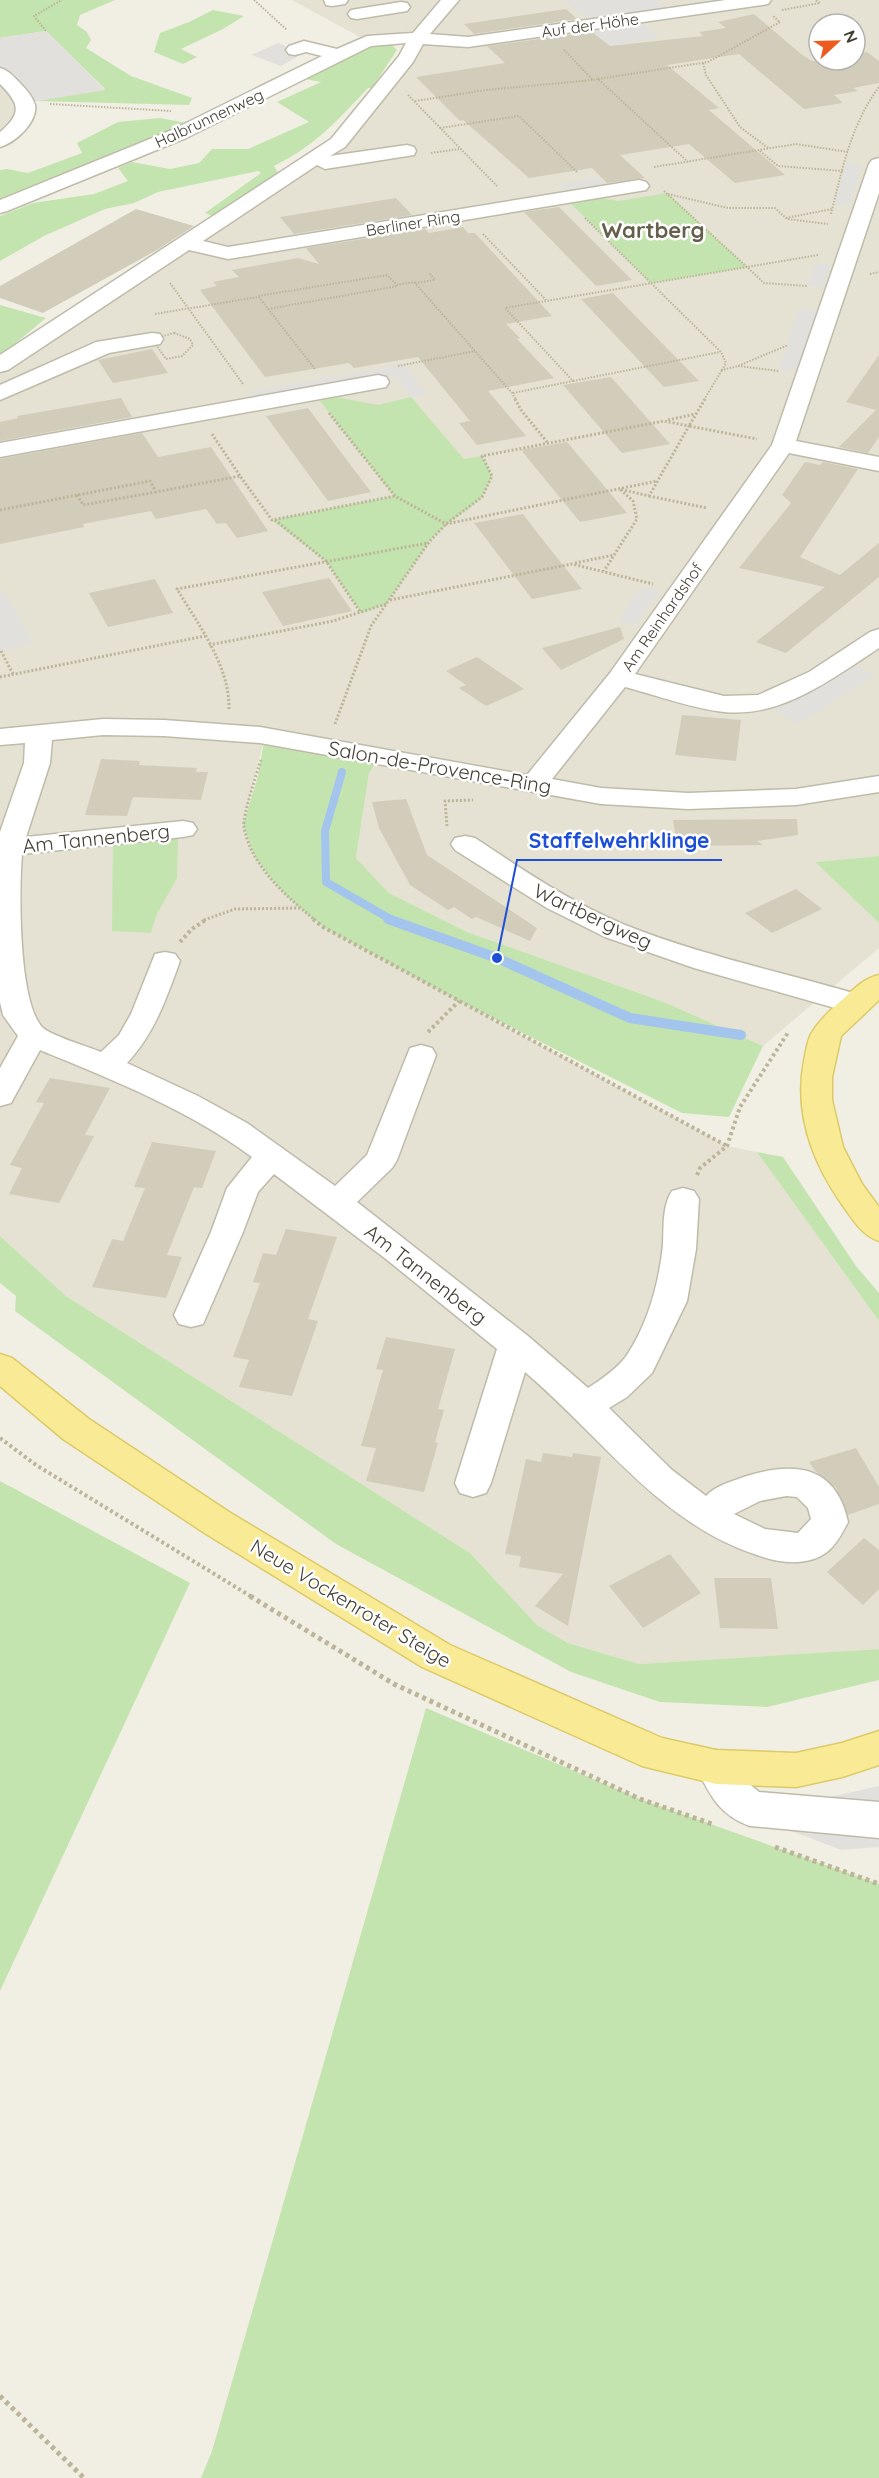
<svg xmlns="http://www.w3.org/2000/svg" width="879" height="2478" font-family="Quicksand,sans-serif">
<rect width="100%" height="100%" fill="#f1efe4"/>
<path fill="#e5e2d3" fill-rule="evenodd" d="M292,0H879V856L815,862L879,923V948L763,1046L664,1002L467,932L389,893L356,858L369,773L381,757L265,736L243,825L256,859L287,897L323,927L727,1146L757,1152L879,1321V1649L639,1664L568,1643L537,1625L470,1553L66,1296L0,1236V365L338,143L417,39L367,41ZM819,24H855V60H819Z
M0,73L25,103L0,141Z"/>
<path fill="#c4e4af" d="M0,0H115L80,15L77,25L87,32L91,40L86,48L131,76L192,98L189,105L36,101L105,89L46,31L0,38Z
M213,10L244,16L223,29L181,49L197,57L183,64L154,52L160,33L189,22Z
M383,44L392,45L397,50L372,88H368C336,122 316,145 274,166L278,173L213,216L205,213L261,173L258,171L158,192L134,203L105,209L44,236L0,261V216L33,203L94,194L128,181L118,168L132,162L170,169L199,163L212,149H248L309,122L277,102L321,82L305,79C330,65 354,49 383,44Z
M160,118L187,123L0,201V170L7,169L28,173L82,153L77,143L118,122Z
M667,193L747,267L651,283L565,198L585,195L618,201Z
M0,305L46,318L0,356Z
M336,397L378,405L411,397L464,459L482,456L492,476L482,497L467,510L446,524L429,542L386,604L361,613L326,561L272,520L394,496L320,401Z
M265,736L381,756L369,773L356,858L389,893L467,932L664,1002L763,1046L729,1117L682,1113L459,1001L323,927L287,897L256,859L243,825L258,776Z
M178,837L177,878L156,916L151,933L112,931L113,843Z
M879,856V923L815,862Z
M757,1152L783,1157L856,1266L879,1293V1321Z
M0,1236L66,1296L470,1553L537,1625L568,1643L639,1664L879,1649V1680L767,1707L660,1702L571,1672L336,1544L15,1311L16,1296L0,1283Z
M0,1481L190,1583L0,1991Z
M426,1708L640,1799L879,1884V2478H201L212,2451Z"/>
<path fill="#e2e0dc" d="M564,0H657L666,8L587,19Z
M641,22L660,38L609,46L590,30Z
M46,31L105,90L25,103L0,74V38Z
M278,43L304,53L281,66L251,55Z
M846,162L862,164L850,206L834,204Z
M598,177L605,184L564,190L557,184Z
M465,214L470,221L283,252L277,245Z
M815,263L831,265L824,287L807,286Z
M799,309L817,312L799,371L778,370Z
M404,364L428,394L411,397L395,377L258,403L249,392Z
M641,587L660,592L635,625L618,621Z
M0,590H3L34,644L0,651Z
M854,664L875,675L798,724L773,710Z
M879,1786V1847L841,1850L773,1824L821,1799Z"/>
<g fill="none" stroke-linecap="round" stroke-linejoin="round">
<path stroke="#a3c4ec" stroke-width="8" d="M342,772L325,831L326,882L392,920"/>
<path stroke="#a3c4ec" stroke-width="10" d="M388,919L497,958L630,1018L741,1035"/>
</g>
<path fill="#d2ccba" d="M566,9L577,19L474,34L464,24Z
M754,14L801,54L812,61L855,60V54L867,52L879,61V83L853,88L858,91L834,95L843,103L804,109L739,54L667,65L719,108L709,110L785,175L735,183L689,144L620,155L645,178L607,183L592,168L529,178L463,120L460,121L416,77L505,63L487,46L592,32L610,46L703,36L699,32L726,28L718,22Z
M396,198L412,215L294,234L280,217Z
M559,207L632,280L596,286L524,212Z
M136,209L194,226L157,250L43,313L0,298V286Z
M463,227L468,233H475L552,316L506,324L520,338L517,339L554,378L488,391L526,436L477,445L459,423L470,421L418,357L354,368L349,363L265,377L200,290L217,286L213,282L239,277L232,270L298,258L319,264L306,248L425,229L429,233Z
M613,293L699,381L664,387L581,299Z
M152,349L168,373L113,383L98,360Z
M879,355V437L868,453L839,447L876,410L846,402Z
M611,377L670,444L622,453L563,385Z
M121,398L132,417L0,441V422L18,418L17,416Z
M308,408L349,463L371,492L328,501L266,416Z
M142,433L158,457L211,447L268,531L237,538L226,523L217,524L206,509L156,519L151,511L83,524L84,527L0,544V459Z
M567,442L627,513L580,522L521,450Z
M805,462L820,465L823,462L858,469L800,557L840,575L879,543V577L786,653L756,642L825,587L739,568L791,503L782,495Z
M523,514L535,530L582,589L532,599L474,523Z
M329,578L352,611L283,626L262,592Z
M155,579L173,613L108,627L89,593Z
M620,627L624,639L561,670L542,648Z
M477,657L524,689L486,706L459,688L466,685L446,671Z
M682,715L741,720L736,761L675,755Z
M101,759L140,761L139,765L197,768L196,772H208L201,800L133,797L127,816L85,815Z
M406,799L427,855L537,928L530,941L476,917L472,919L454,907L448,910L410,885L379,828L372,802Z
M797,819L798,835L757,841L763,845L677,846L673,820Z
M796,889L822,909L772,933L745,913Z
M50,1078L110,1088L85,1135L94,1136L59,1203L9,1194L22,1168L10,1165L44,1103L36,1102Z
M152,1142L216,1151L202,1188L194,1187L167,1255L182,1257L166,1298L92,1287L112,1239L123,1241L145,1188L134,1187Z
M286,1229L337,1237L308,1319L318,1321L292,1396L239,1387L249,1360L233,1357L260,1283L253,1282L263,1253L276,1255Z
M386,1337L455,1349L438,1409L444,1410L435,1442L438,1443L424,1492L366,1481L376,1448L361,1446L383,1370L376,1369Z
M856,1448L879,1487V1504L848,1515L836,1488L816,1472L809,1462Z
M543,1453L572,1457L573,1453L601,1457L568,1626L535,1606L563,1574L519,1567L521,1556L505,1554L526,1459L541,1462Z
M864,1538L879,1550V1589L863,1605L827,1572Z
M670,1554L701,1593L643,1628L609,1586Z
M714,1578H771L778,1629L720,1628Z"/>
<g fill="none" stroke-linecap="round" stroke-linejoin="round">
<defs>
<path id="minor" d="M324,0H348L345,4L332,6L326,5Z
M441,0H459L430,34L468,37L726,0H771L768,4L762,5L468,47L423,44L413,62L345,147L330,156L407,145L414,147L416,151L414,155L325,169L317,165L203,241L228,247L639,180L646,182L649,186L646,190L228,259L189,250L8,370L0,372V355L331,139L399,56L406,43L371,46L186,138L7,211L0,213V200L172,130L322,56L306,52L295,55L289,54L286,50L289,46L304,41L337,49L367,36L413,33Z
M401,2L407,3L410,7L407,11L357,19L351,18L348,14L351,10L357,9Z
M0,68C8,70 13,76 19,82C25,88 33,97 35,105C38,122 15,143 0,147V132C23,113 19,103 0,84Z
M879,158V193L796,441L879,457V471L789,453L635,674L724,696L758,695L809,672L870,632L879,629V648C833,678 782,718 724,712C695,709 655,695 625,687L552,779L601,788L688,793L796,789L879,776V792L796,805L688,809L601,804L260,743L164,736L103,735L52,740L50,763L26,837L183,821L193,823L197,829L193,835L183,837L22,854C19,891 18,1000 42,1027C49,1035 89,1047 101,1052L119,1035L131,1014L155,954L165,952L175,954L180,961C166,999 155,1033 127,1063L198,1096L247,1123L335,1186L367,1155L410,1048L421,1045L432,1048L436,1055L397,1160L392,1168L357,1202L528,1336L588,1388C602,1379 618,1368 627,1355C648,1323 659,1283 663,1245C664,1228 662,1206 672,1191L683,1188L694,1191L699,1199L696,1249L687,1301L652,1373L627,1397L609,1408L672,1470L706,1496C716,1485 733,1481 747,1476C796,1461 836,1466 848,1522C843,1532 836,1545 827,1552C807,1567 779,1563 757,1555C659,1523 601,1436 525,1372L491,1483L486,1493L473,1497L460,1493L455,1483L497,1349L386,1259L274,1174L258,1192L243,1232L203,1324L191,1327L179,1324L174,1315L211,1232L227,1188L252,1157C189,1110 113,1080 40,1050L11,1103L0,1106V1068L18,1036L3,1015L0,1002V832L24,763L25,743L0,745V729L103,719L164,720L260,727L527,775L610,673L772,445L869,164L872,160ZM786,1496L797,1497L808,1508L811,1519L798,1533L765,1529L734,1514L760,1501Z
M152,333L160,334L163,339L160,344L109,353L0,400V385L96,342Z
M378,375L386,377L389,382L386,387L0,457V443Z
M465,836L475,838C523,870 572,903 625,925C703,956 786,973 867,997L871,1004L867,1011L856,1014L694,968L605,937L547,908L455,850L451,844L455,838Z
M716,1750L730,1755L741,1777L759,1792L879,1802V1838L750,1826C719,1815 710,1795 696,1767L702,1755Z"/>
<path id="major" d="M879,975V1000L841,1036L832,1077V1100L843,1147L862,1184L879,1207V1241C861,1235 852,1218 841,1203C812,1161 794,1112 804,1061C806,1052 807,1042 811,1034C819,1021 830,1010 842,1000C853,990 864,978 879,975Z
M0,1354L12,1358L89,1419L229,1512L450,1645L662,1738L716,1750L796,1753L842,1743L879,1731V1765L842,1777L796,1787L716,1784L642,1766L422,1667L203,1532L63,1439L0,1386Z"/>
</defs>
<use href="#minor" stroke="#bfbbaa" stroke-width="3"/>
<use href="#major" stroke="#ddca67" stroke-width="3"/>
<path stroke="#bdb599" stroke-width="2" stroke-dasharray="1.5 1.5" stroke-linecap="butt" d="M254,0L287,30
M782,10L820,3L815,0
M46,31L34,16L62,0
M564,50L593,80L598,79L688,162
M703,63L706,75L740,127L768,148
M598,79L708,62L780,22L773,16
M408,95L497,186
M415,101L486,90L593,80
M50,104L171,111
M440,128L519,116L578,173
M760,151L778,166L843,171
M431,153L459,149
M654,167L796,144L848,152
M664,191L747,267L818,255
M668,194L728,208H775L787,219L828,224
M831,214C842,170 851,124 879,87
M585,218L721,352L726,363L722,370L738,366L788,345
M786,218L832,209
M483,234L546,300
M870,274L879,272
M170,283L243,384
M415,283L435,280L429,273
M268,309L398,286
M155,314L258,297
M174,333L190,339L193,345L182,356L166,359L152,339Z
M398,366L475,351
M738,366L779,371
M315,369L258,296L387,275L397,285L414,282L512,393L516,400
M573,381L720,352
M513,393L573,381L505,308L747,267L764,283L807,286
M704,400L722,370"/>
<path stroke="#bdb599" stroke-width="3" stroke-dasharray="2 2" stroke-linecap="butt" d="M515,399L521,410L547,442
M705,399L689,426L757,439
M329,413L395,496L446,524L657,481
M668,420L695,414
M212,434L240,476
M77,495L83,505L156,492
M649,496L707,508
M0,510L150,481L156,492L240,476L272,520L395,496
M275,520L326,561L361,613
M575,563L614,555
M390,600L572,564L653,584
M209,645L333,621L386,604
M1,651L13,674
M0,677L205,636
M229,709C230,666 198,624 177,589L428,543
M335,724L371,626L429,542L446,524L482,497L492,476L482,456L664,421L689,426L649,496L620,489L633,501L637,519L604,571
M261,760C257,773 242,817 244,827C251,866 286,896 315,920
M447,826L445,801L473,800
M204,920L235,909L300,908"/>
<path stroke="#bdb599" stroke-width="4" stroke-dasharray="3 3" stroke-linecap="butt" d="M313,919L323,927L727,1146
M180,942L192,929L207,919
M428,1032L459,1001
M697,1175L700,1168L727,1146L740,1107L789,1031
M0,1438L36,1465L252,1597"/>
<path stroke="#bdb599" stroke-width="5" stroke-dasharray="4 4" stroke-linecap="butt" d="M250,1596L394,1684L640,1799L712,1824
M775,1847L879,1884
M0,2396L84,2478"/>
<use href="#minor" fill="#fff" fill-rule="evenodd"/>
<use href="#major" fill="#f9ea96" fill-rule="evenodd"/>
</g>
<g text-anchor="middle" dominant-baseline="central" stroke-width="5" stroke-linejoin="round" paint-order="stroke">
<g font-size="16" fill="#433f34" stroke="#fff">
<text transform="translate(590 25) rotate(-8)">Auf der Höhe</text>
<text transform="translate(209 118) rotate(-25)">Halbrunnenweg</text>
<text transform="translate(413 223) rotate(-9)">Berliner Ring</text>
<text transform="translate(662 617) rotate(-55)">Am Reinhardshof</text>
</g>
<g font-size="20" fill="#433f34" stroke="#fff">
<text transform="translate(440 767) rotate(10)">Salon-de-Provence-Ring</text>
<text transform="translate(96 838) rotate(-6)">Am Tannenberg</text>
<text transform="translate(593 916) rotate(25)">Wartbergweg</text>
<text transform="translate(426 1274) rotate(38)">Am Tannenberg</text>
<text transform="translate(351 1603) rotate(31)">Neue Vockenroter Steige</text>
</g>
<g font-size="22" font-weight="bold" fill="#655f4c" stroke="#fff">
<text x="653" y="230">Wartberg</text>
</g>
</g>
<path fill="none" stroke="#1d4ed8" stroke-width="2" d="M497 958L517 860H722"/>
<circle fill="#1d4ed8" stroke="#fff" stroke-width="2" cx="497" cy="958" r="6"/>
<g font-size="21" text-anchor="middle" font-weight="bold" fill="#1d4ed8" stroke="#fff" stroke-width="5" stroke-linejoin="round" paint-order="stroke">
<text x="619" y="848">Staffelwehrklinge</text>
</g>
<g transform="translate(837 42) rotate(68)"><circle r="28" fill="#ffffff" stroke="#b4b2ae" stroke-width="1.5"/>
<path d="M0-4.5L10 22L0 15L-10 22Z" fill="#ee5b1e"/>
<text y="-9" font-size="16" font-weight="bold" text-anchor="middle" fill="#433f34">N</text>
</g>
</svg>
